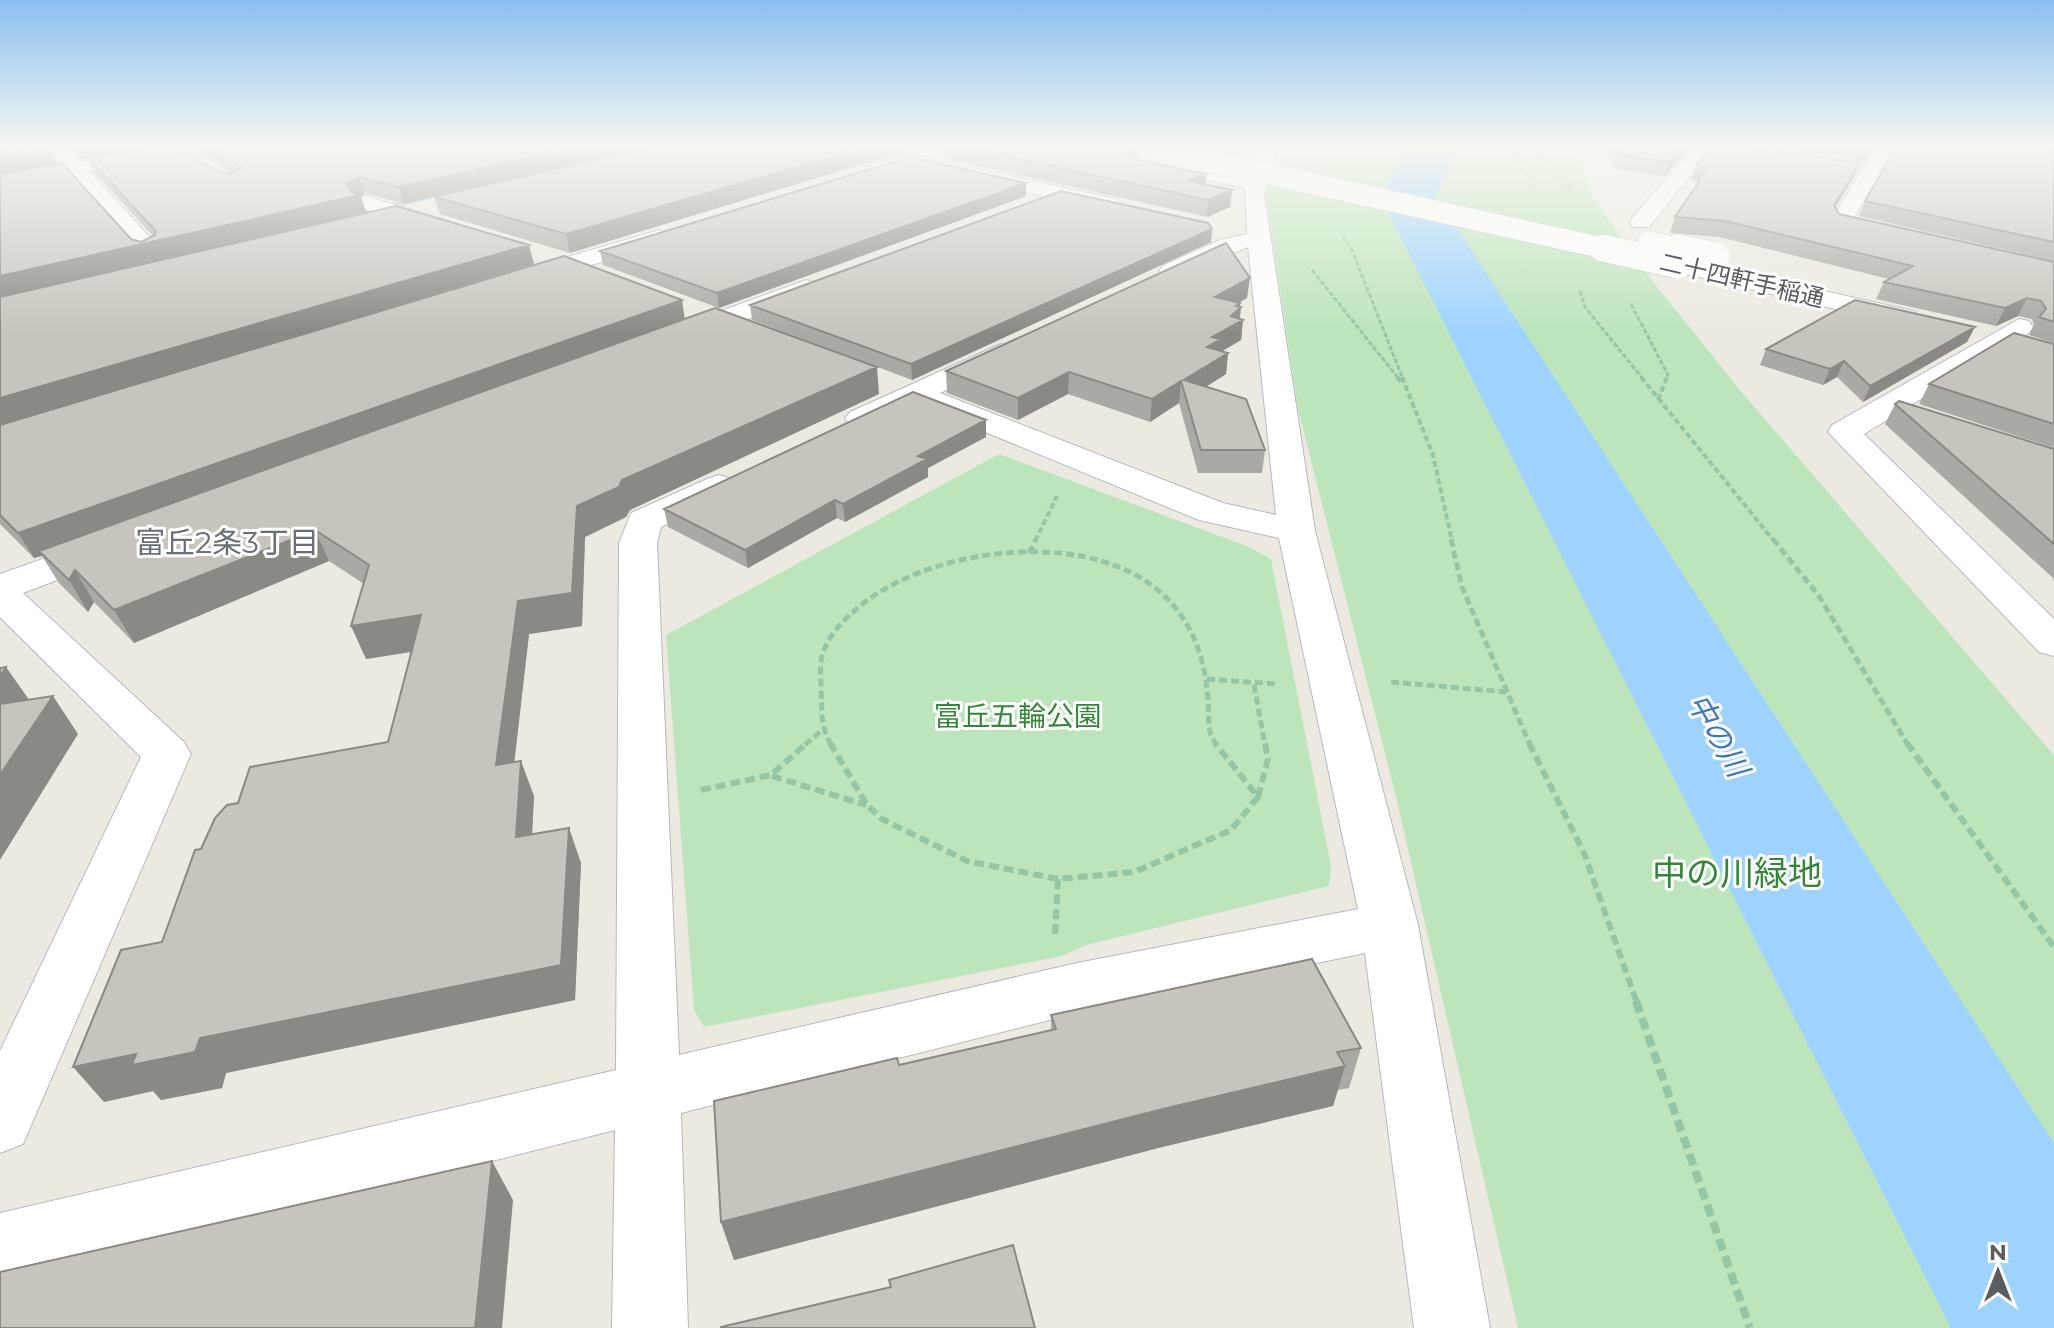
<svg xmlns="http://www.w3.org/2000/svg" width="2054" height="1328" font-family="Montserrat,'Noto Sans JP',sans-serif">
<rect width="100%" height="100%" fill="#eceae0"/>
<path fill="#bce5bc" d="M1286,147H1576L1592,196L1647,274L1739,389L2054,755V1328H1518L1396,797L1298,409L1266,195Z
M999,454L1249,547L1271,559L1331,866L1329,886L1086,945L1062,956L704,1027L694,1010L666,635Z"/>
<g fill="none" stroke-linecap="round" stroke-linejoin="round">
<path fill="#9ed3ff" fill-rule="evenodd" d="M429,194L432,199L339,221L334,218Z"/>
<path fill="#9ed3ff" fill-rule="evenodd" d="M1408,147H1458L1436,196L2054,1143V1328H1951L1380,196Z"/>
<defs>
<path id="minor" d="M53,147H67L81,162L161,147H203L194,153L90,172L158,246L162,251L158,256H142L71,176L0,189V177L62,165L50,151Z
M931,147H961L866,180L859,182L849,176L852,172Z
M1078,147H1115L1249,176L1259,147H1278L1264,194L1315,531L1418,925L1490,1328H1414L1365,953L1077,1013L681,1113L688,1328H612L615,1130L0,1285V1213L616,1070L619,543L631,513L707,479L719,475L731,479L737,486L731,493L661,527L657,543L679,1055L1077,963L1358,909L1279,538L1199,520L917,404L872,426L861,429L850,426L845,419L850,412L1001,344L1011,347L1015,353L1011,359L940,393L1223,503L1276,515L1248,247L1180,276L1171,278L1159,271L1162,266L1220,240L1247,234L1245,188L1087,153Z
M1694,147H1742L1777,153L1780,157L1770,163L1708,154L1649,227H1633L1630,222L1633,217Z
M1876,147H1895L1854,218L1898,228L1902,233L1898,238L1890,240L1833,227L1830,222Z
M968,167L1116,199L1127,206L1116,213L961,177L958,173Z
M366,196L448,221L451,226L440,233L358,207L355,202L358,197Z
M659,230L671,237L667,242L522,286L509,278L513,273Z
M1678,258L1904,309L1914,311L1918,317L1914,323L1904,325L1669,270L1666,265L1669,260Z
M806,280L815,283L819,288L815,293L689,342H669L665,336L669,330Z
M2019,319L2029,321L2033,327L2029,333L1864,434L2054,619V656L2039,652L1828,432L1832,425Z
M105,537L119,541L124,549L119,557L23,593L184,742L191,754L23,1144L0,1153V1051L141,757L0,617V574Z"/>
</defs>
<use href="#minor" stroke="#b6b8bd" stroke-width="2"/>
<path stroke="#95c6a3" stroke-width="2" stroke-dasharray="4 2" stroke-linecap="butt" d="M1524,147L1517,157L1534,187
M1532,147L1574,194
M1343,237L1352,250"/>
<path stroke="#95c6a3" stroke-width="3" stroke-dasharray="5 2" stroke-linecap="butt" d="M1351,248L1403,379
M1312,270L1399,379
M1580,291L1585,307L1643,379
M1631,304L1668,375L1667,379"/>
<path stroke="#95c6a3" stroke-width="4" stroke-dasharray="6 3" stroke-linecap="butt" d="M1397,377L1403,384
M1402,377L1433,455L1452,541
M1641,377L1774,541
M1658,400L1667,377
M1035,541L1057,496"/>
<path stroke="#95c6a3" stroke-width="5" stroke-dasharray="8 4" stroke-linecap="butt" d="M1451,539L1462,587L1530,745
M1773,539L1819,596L1908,745
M1029,553L1036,539
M1207,679L1277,684
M1391,682L1506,692
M1254,685L1265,745
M805,745L822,730
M831,745C820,726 822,709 821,687C821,679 820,670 821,662C823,643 839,624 853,612C920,550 1073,528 1150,584C1189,612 1205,654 1208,700C1210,718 1205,730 1217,745"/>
<path stroke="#95c6a3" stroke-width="6" stroke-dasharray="10 5" stroke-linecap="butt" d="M830,743L867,805L882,819L967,861L1058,879L1134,872L1231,830L1258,797L1215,743
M1529,743L1584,853L1637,1003
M1907,743L2054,947
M772,776L866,805
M701,790L771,775L807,743
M1258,797L1268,759L1265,743
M1055,934L1058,879"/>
<path stroke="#95c6a3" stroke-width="8" stroke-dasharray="12 6" stroke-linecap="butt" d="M1636,1001L1750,1328"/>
<use href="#minor" fill="#fff" fill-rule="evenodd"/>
<defs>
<path id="minor-bridge-far1" d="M1147,147L1612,250
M1649,242L1688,250"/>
<path id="minor-bridge" d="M1603,248L1678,265
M1679,248L1716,256"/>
</defs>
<use href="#minor-bridge-far1" stroke="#b6b8bd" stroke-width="22" stroke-linecap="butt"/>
<use href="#minor-bridge" stroke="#b6b8bd" stroke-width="28" stroke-linecap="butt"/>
<use href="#minor-bridge-far1" stroke="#fff" stroke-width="21"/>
<use href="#minor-bridge" stroke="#fff" stroke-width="27"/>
</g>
<path fill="#aba9a3" d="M0,147H50L49,148L56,163L24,170L131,239L141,242L153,236L96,174L88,158L231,174L233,173L200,153L198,147H643L404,204L365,193L361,196L366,212L534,264L36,414L685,318L879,394L630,510L626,517L585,537L582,626L529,634L514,762L534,796L532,834L581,863L575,1000L226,1073L222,1088L161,1100L153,1091L104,1102L162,942L201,849L238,803L388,742L412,652L366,659L364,584L329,561L134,643L94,602L88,612L59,583L42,556L34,558L0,524Z
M71,147H143L82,159Z
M649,147L570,253L440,214L434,197Z
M942,147H1120L1137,151V159L1206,174V184L1232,190L1230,207L1207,217L943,158Z
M1609,147H1691L1665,176L1612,168L1615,157L1606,156Z
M1767,147H1874L1864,161Z
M2054,147V261L1859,216L1865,201Z
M1860,163L1854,177L1835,208L1839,214L2054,262V343L2029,335L2034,325L2032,319L2018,316L1996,326L1876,299L1884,282L1889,279L1719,237L1670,233L1675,217L1693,191L1697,181L1691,180L1696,165Z
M1026,196L719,308L603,265L600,251Z
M1212,229L1211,242L912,380L752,320L750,305Z
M1247,298L1238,303L1241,307L1240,319L1243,320L1241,340L1222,351L1228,353L1226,374L1206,387L1265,450L1262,473H1198L1179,403L1150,422L1068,394L1018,420L947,393L946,371Z
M1967,342L1863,402L1837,377L1823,385L1760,365L1766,349Z
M2054,344V448L1919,404L1929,384Z
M1895,404L2054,449V582L2053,580L2054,579L1885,424Z
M986,437L928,468V477L845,522L837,518L748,568L668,527L664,509Z
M1051,1015L1361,1048L1349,1088L1338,1090L1333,1106L1158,1148L734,1260L721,1222L899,1065L1051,1030Z"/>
<path fill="#8b8984" d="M45,147H50L49,148L56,163L0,175V157Z
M77,147H143L82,159Z
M573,147H643L404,204L399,187Z
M866,147H919L570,253L566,234Z
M1683,147H1691L1665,176L1669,162Z
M1870,147H1874L1864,161Z
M1137,151L1136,167L1123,156Z
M1860,163L1854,177L1827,220L1834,205Z
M1206,174L1205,190L1190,181Z
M359,177L365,193L361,196L366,213L0,298V276L351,198L346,184Z
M1026,183V196L719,308L717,293Z
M1232,190L1230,207L1207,217L1208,200Z
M1212,229L1211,242L912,380L911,364Z
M529,245L534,264L0,425V398Z
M1250,278L1247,298L1213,316L1215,297Z
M2027,298L2018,316L1996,326L2005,308Z
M682,300L685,320L39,551L42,556L34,558L18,533Z
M1240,303V308L1241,307L1239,322L1243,320L1241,340L1219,353H1228L1226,374L1186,399L1184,380L1207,347L1212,337L1231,316L1236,306Z
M1975,327L1967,342L1863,402L1870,386Z
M1844,361L1837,377L1823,385L1830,369Z
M877,367L879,394L630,510L626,517L585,537L582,626L529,634L510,800L496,765L518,601L577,506L622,480Z
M1069,372L1068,394L1018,420V398Z
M1181,381L1179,403L1150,422L1152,399Z
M986,420V437L928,468V477L845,522L843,504L918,456Z
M835,500L837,518L748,568L745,550Z
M315,530L329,561L134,643L114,610Z
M75,570L94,602L88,612L69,580Z
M421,615L434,648L366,659L351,626Z
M6,667L32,704L0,735V677Z
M53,696L78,734L0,860V775Z
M521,761L534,796L530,872L516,837Z
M569,828L581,863L575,1000L226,1073L222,1088L161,1100L153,1091L104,1102L73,1067L136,1054L200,1038Z
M1345,1066L1333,1106L1158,1148L734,1260L721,1222L1163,1109Z
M492,1161L513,1200L502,1328H475Z"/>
<path fill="#c7c4bd" stroke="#8b8984" stroke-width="2" d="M0,147H48L0,157Z
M148,147H171L221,172L231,174L242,167L210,147H573L399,187L359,177L346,184L350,191L360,195L0,276V174L62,163L131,239L141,242L155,235L156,231L88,158Z
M649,147H866L566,234L434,197Z
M965,147H1120L1137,151L1123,156L1206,174L1190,181L1232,190L1208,200Z
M1623,147H1683L1669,162L1616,154Z
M1711,147H1744L1860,163L1834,205L1839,214L2054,262V322L2039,317L2046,309L2041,301L2027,298L2005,308L1884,282L1913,266L1725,221L1675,217L1700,181L1697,180L1707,167L1696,165Z
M1896,147H2054V242L1865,201Z
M910,157L1026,183L717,293L600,251Z
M1061,191L1208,223L1212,229L911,364L750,305Z
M396,206L529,245L0,398V297Z
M1226,243L1250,278L1215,297L1240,303L1236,306L1241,307L1231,316L1243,320L1212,337L1221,339L1207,347L1228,353L1184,380L1246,399L1265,450H1201L1181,381L1152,399L1069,372L1018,398L946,371Z
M564,256L682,300L18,533L0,515V425Z
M1855,300L1975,327L1870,386L1844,361L1830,369L1766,349Z
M715,308L877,367L622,480L619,487L577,506L572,593L518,601L496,765L521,761L516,837L569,828L561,965L200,1038L195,1052L132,1065L136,1054L73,1067L121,950L162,942L195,850L201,849L215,818L227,805L238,803L250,767L388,742L421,615L351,626L369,565L315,530L114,610L75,570L69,580L39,551Z
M2014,333L2054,344V424L1929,384Z
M913,392L986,420L918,456L927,459L843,504L835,500L745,550L664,509Z
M1899,401L2054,449V544L1895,404Z
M6,667L0,677V668Z
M53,696L0,775V704Z
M1312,959L1361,1048L1337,1052L1345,1066L1163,1109L721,1222L714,1101L897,1058L899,1065L1056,1029L1051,1015Z
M492,1161L475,1328H0V1272Z
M1013,1245L1035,1328H721V1327L891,1287L889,1280Z"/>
<linearGradient id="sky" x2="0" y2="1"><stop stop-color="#8ac0f1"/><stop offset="0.44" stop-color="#f6f6f1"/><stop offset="1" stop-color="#f6f6f1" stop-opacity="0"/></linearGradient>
<rect width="2054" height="333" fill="url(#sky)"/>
<g text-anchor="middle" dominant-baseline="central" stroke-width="6" stroke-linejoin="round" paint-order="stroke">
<g font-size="24" fill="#595d62" stroke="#fff">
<text transform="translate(1742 280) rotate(13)">二十四軒手稲通</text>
</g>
<g font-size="28" fill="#348639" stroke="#fff">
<text x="1018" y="716">富丘五輪公園</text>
</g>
<g font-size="30" fill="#6a6f74" stroke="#fff">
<text x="227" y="542">富丘2条3丁目</text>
</g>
<g font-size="30" font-style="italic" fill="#3d79ba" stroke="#fff">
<text transform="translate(1718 735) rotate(60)">中の川</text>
</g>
<g font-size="34" fill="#348639" stroke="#fff">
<text x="1737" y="873">中の川緑地</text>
</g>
</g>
<g transform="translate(1998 1272)" stroke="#ffffff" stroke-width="6" paint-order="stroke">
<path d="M0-6L14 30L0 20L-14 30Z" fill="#595d62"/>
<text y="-12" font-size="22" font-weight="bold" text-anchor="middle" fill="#595d62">N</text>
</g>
</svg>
